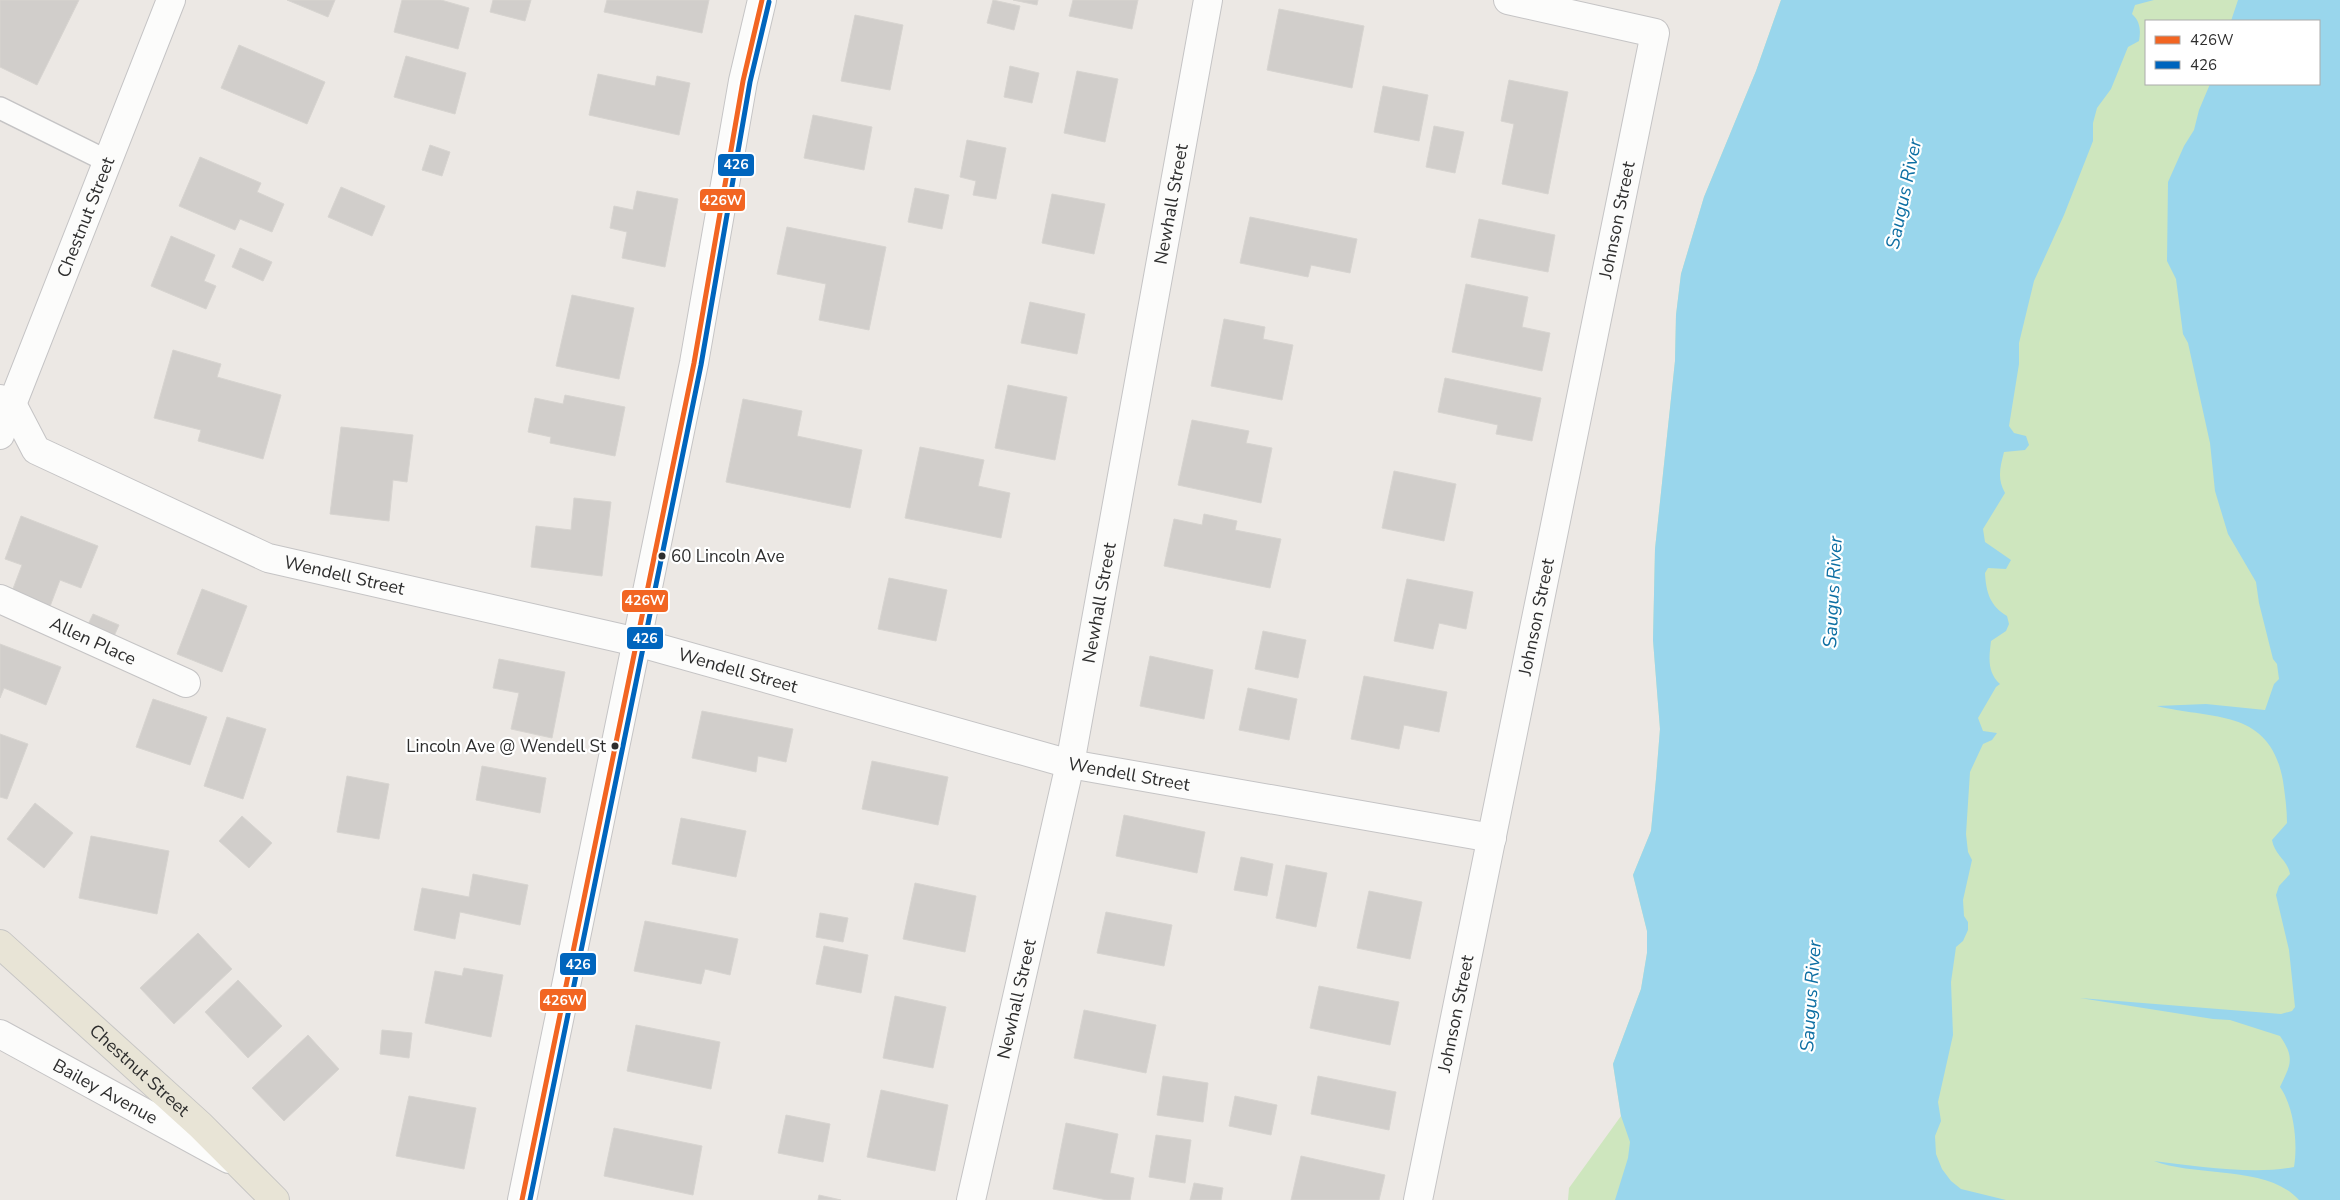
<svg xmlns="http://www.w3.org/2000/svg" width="2340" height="1200" font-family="'Nunito Sans',sans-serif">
<rect width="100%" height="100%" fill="#ece8e4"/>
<path fill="#cee6be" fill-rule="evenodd" d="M1781,0H2340V1200H1568L1569,1188L1621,1116L1613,1064L1641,989L1647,953V931L1633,875L1651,831L1656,779L1660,729L1653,640L1655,549L1675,361L1676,315L1681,274L1704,197L1756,71ZM2146,21H2319V84H2146Z"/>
<path fill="#99d6ec" d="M1781,0H2154L2135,5L2132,14C2140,21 2141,30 2139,41L2128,47L2111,89L2097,108L2093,123V141L2064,215L2034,281L2019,343V364L2009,426L2014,433L2026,436L2029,445L2025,450L2004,452C2000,468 1997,478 2005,493L1983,529L1985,542L2011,560L2006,569L1988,568L1985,573C1986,592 1990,606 2007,616L2009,624L2006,631L1991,641C1989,658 1987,672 2000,684L1996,687L1978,718L1983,731L1997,733L1992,740L1983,744L1970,772L1966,834L1968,852L1972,860L1963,900L1964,916L1968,922V930L1963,941L1956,947L1951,982L1953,1035L1938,1102L1941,1121L1935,1136L1936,1154L1942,1169L1951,1181L1961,1189L2006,1200H1615L1628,1158L1630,1142L1621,1116L1613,1064L1641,989L1647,953V931L1633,875L1651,831L1656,779L1660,729L1653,640L1655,549L1675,361L1676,315L1681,274L1704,197L1756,71Z
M2238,0H2340V1200H2299C2268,1165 2195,1177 2154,1161C2195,1166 2254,1175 2294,1167C2298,1143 2294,1107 2280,1087C2291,1064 2295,1058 2280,1036L2230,1020L2213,1019L2080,998L2281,1014L2292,1011L2295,1007L2289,950L2276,895L2279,886L2290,874C2287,859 2275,856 2272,840L2287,823C2287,809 2285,795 2283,781C2270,708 2214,720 2157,706L2206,704L2265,710L2274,684L2279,679L2277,664L2273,659L2259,603L2256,582L2228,534L2215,491L2210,443L2188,343L2183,334L2176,279L2167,261L2168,182L2184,146L2194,130L2199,110L2210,84H2319V21H2231Z"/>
<path fill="#d1cecb" stroke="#d7d4d0" d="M0,0H79L37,85L0,67Z
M287,0H335L328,17Z
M402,0H441L469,8L458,49L394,32Z
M493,0H531L525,21L490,12Z
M607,0H709L702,33L604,12Z
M993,0L1020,6L1014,30L987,23Z
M1013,0H1038L1037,5Z
M1073,0H1138L1132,29L1069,16Z
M1279,9L1364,26L1352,88L1267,70Z
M855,15L903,25L890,90L841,81Z
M239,45L325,82L307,124L221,88Z
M406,56L466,73L455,114L394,97Z
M1010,66L1039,73L1032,103L1004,97Z
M1077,71L1118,79L1105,142L1064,133Z
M598,74L655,86L657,76L690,83L679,135L589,115Z
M1509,80L1568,92L1548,194L1502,184L1514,124L1501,121Z
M1383,86L1428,95L1419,141L1374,132Z
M813,115L872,127L864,170L804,158Z
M1434,126L1464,132L1455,173L1426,167Z
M967,140L1006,148L996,199L973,195L976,181L960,177Z
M430,145L450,152L442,176L422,170Z
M200,157L261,183L257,192L284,204L272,232L240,219L235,230L179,206Z
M341,187L385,206L372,236L328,217Z
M915,188L949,195L942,229L908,222Z
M637,191L678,199L665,267L622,258L627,232L610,228L614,206L633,210Z
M1052,194L1105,204L1094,254L1042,243Z
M1250,217L1357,239L1350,273L1311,265L1308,277L1240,263Z
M1479,219L1555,235L1548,272L1471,257Z
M787,227L886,247L869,330L819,320L826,284L777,274Z
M171,236L215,255L204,281L216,286L206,309L151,286Z
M240,248L272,262L263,281L232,267Z
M1466,284L1528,297L1522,327L1550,333L1542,371L1452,352Z
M572,295L634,308L619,379L556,366Z
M1030,302L1085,314L1077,354L1021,343Z
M1224,319L1265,327L1263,339L1293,345L1282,400L1211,386Z
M173,350L221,364L217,377L281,395L263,459L198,441L201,430L154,418Z
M1445,378L1541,398L1532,441L1496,434L1498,425L1438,412Z
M1008,385L1067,397L1055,460L995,448Z
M565,395L625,407L615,456L550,443L551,437L528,432L535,398L563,404Z
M743,399L802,411L797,436L862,450L850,508L726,482Z
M1192,420L1249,431L1246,443L1272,448L1261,503L1178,485Z
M341,427L413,435L407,482L393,480L389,521L330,514Z
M920,447L984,460L978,486L1010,493L1001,538L905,518Z
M1394,471L1456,484L1444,541L1382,528Z
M574,498L611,502L602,576L531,567L536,526L571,530Z
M1204,514L1237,521L1235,530L1281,539L1270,588L1164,566L1174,519L1202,525Z
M21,516L98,546L81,588L60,580L49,609L11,594L22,565L5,559Z
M889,578L947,590L936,641L878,629Z
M1407,579L1473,592L1466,629L1439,623L1433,649L1394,641Z
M202,589L247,606L222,672L177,654Z
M93,614L119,625L110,645L84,633Z
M1263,631L1306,640L1298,678L1255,669Z
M0,644L61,667L46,705L4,688L0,698Z
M1150,656L1213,670L1204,719L1140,706Z
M499,659L565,672L552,738L511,729L519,693L493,688Z
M1364,676L1447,692L1439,732L1404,725L1399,749L1351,739Z
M1248,688L1297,699L1289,740L1239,730Z
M153,699L207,717L190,765L136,747Z
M702,711L793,729L786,762L758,756L756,772L692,758Z
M227,717L266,729L243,799L204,786Z
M0,734L28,744L7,799L0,797Z
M872,761L948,777L938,825L862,809Z
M482,766L546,778L540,813L476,800Z
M347,776L389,784L379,839L337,832Z
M35,803L73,833L44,868L7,839Z
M1124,815L1205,832L1197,873L1116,856Z
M242,816L272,843L249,868L219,841Z
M681,818L746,831L736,877L672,864Z
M91,836L169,851L157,914L79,898Z
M1241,857L1273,864L1267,896L1234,890Z
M1286,865L1327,873L1316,927L1276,918Z
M473,874L528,885L520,925L460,912L455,939L414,930L422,888L469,897Z
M915,883L976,896L965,952L903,939Z
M1369,891L1422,902L1410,959L1357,948Z
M1106,912L1172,925L1164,966L1097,953Z
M820,913L848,918L843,942L816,937Z
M645,921L738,939L730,975L705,969L701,984L634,971Z
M198,933L232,969L174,1024L140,988Z
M824,946L868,955L861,993L816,984Z
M464,968L503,975L491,1037L425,1023L435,971L462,976Z
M238,980L282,1026L248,1058L205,1012Z
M1319,986L1399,1002L1390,1045L1310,1028Z
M895,996L946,1007L933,1068L883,1058Z
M1084,1010L1156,1025L1146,1073L1074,1058Z
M636,1025L720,1042L711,1089L627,1071Z
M382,1030L412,1033L409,1058L380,1054Z
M308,1035L339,1069L284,1121L252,1088Z
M1163,1076L1208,1083L1203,1122L1157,1115Z
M1318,1076L1396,1092L1389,1130L1311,1114Z
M881,1090L948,1105L935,1171L867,1157Z
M409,1096L476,1108L464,1169L396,1156Z
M1235,1096L1277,1105L1271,1135L1229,1126Z
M786,1115L830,1124L823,1162L778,1153Z
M1066,1123L1118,1134L1110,1173L1134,1178L1130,1200H1107L1053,1189Z
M614,1128L702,1146L693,1195L604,1176Z
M1156,1135L1191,1140L1185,1183L1149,1177Z
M1301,1156L1385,1175L1379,1200H1291Z
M1194,1183L1223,1188L1221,1200H1190Z
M819,1195L841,1200H818Z"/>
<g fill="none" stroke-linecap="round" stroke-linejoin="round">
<defs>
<path id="service" d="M0,108L107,161"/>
<g id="minor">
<path id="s1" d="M0,399L12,404L36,450L268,558L637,642L1070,764L1492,838"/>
<path id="s2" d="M0,435L171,0"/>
<path id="s3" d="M0,599L186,683"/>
<path id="s4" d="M0,1034L229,1159"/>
<path id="s5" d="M971,1200L1070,764L1208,0"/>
<path id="s6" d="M1418,1200L1655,33L1508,0"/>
</g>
<path id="secondary" d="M522,1200L694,363L743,81L762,0"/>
<g id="primary">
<path id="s7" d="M0,944L200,1125L275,1200"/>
</g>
</defs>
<use href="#service" stroke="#c5c4c5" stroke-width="24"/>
<use href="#minor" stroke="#c5c4c5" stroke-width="30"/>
<use href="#secondary" stroke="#c5c4c5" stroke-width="30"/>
<use href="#primary" stroke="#c6c5c4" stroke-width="30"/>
<use href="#service" stroke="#fcfcfb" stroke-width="21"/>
<use href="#minor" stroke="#fcfcfb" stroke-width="28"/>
<use href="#secondary" stroke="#fcfcfb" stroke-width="28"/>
<use href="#primary" stroke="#e8e4d6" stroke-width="28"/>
<defs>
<path id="bus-1" d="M522,1200L694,363L743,81L762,0"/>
<path id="bus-2" d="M530,1200L701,365L750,82L769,2"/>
</defs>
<use href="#bus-1" stroke="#fff" stroke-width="9"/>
<use href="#bus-2" stroke="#fff" stroke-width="9"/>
<use href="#bus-1" stroke="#f26522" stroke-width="5"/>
<use href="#bus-2" stroke="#0065bd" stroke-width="5"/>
</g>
<g fill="#2e2e2e" stroke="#fff" stroke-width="2">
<circle cx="662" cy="556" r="4.5"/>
<circle cx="615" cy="746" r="4.5"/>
</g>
<g text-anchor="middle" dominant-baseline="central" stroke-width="4.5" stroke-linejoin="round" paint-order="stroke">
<g font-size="17" fill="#2e2e2e" stroke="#fff" text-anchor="start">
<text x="671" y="556">60 Lincoln Ave</text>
<text x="606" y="746" text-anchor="end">Lincoln Ave @ Wendell St</text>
</g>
<g font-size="18" fill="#2e2e2e" stroke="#fff">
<text stroke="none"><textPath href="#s5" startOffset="1016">Newhall Street</textPath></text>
<text stroke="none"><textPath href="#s2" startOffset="234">Chestnut Street</textPath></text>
<text stroke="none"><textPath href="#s6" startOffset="1000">Johnson Street</textPath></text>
<text stroke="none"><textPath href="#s1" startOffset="399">Wendell Street</textPath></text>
<text stroke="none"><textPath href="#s5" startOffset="611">Newhall Street</textPath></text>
<text stroke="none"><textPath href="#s6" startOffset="595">Johnson Street</textPath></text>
<text stroke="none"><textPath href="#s3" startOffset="102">Allen Place</textPath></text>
<text stroke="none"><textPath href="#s1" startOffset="804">Wendell Street</textPath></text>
<text stroke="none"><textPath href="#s1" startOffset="1209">Wendell Street</textPath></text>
<text stroke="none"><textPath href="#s5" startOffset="206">Newhall Street</textPath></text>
<text stroke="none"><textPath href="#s6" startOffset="190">Johnson Street</textPath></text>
<text stroke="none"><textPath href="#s7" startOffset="188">Chestnut Street</textPath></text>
<text stroke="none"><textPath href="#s4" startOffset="120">Bailey Avenue</textPath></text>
</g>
<g font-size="19" font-style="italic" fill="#0d6fa3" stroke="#fff">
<text transform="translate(1904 194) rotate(-78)">Saugus River</text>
<text transform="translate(1833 592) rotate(-87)">Saugus River</text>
<text transform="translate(1811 996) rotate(-86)">Saugus River</text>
</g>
</g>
<g stroke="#fff" stroke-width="2">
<rect x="717" y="153" width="38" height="24" rx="5" fill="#0065bd"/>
<rect x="699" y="188" width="47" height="24" rx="5" fill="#f26522"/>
<rect x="621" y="589" width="48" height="24" rx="5" fill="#f26522"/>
<rect x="626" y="626" width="38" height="24" rx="5" fill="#0065bd"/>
<rect x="559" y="952" width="38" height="24" rx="5" fill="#0065bd"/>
<rect x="539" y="988" width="48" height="24" rx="5" fill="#f26522"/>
</g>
<g font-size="14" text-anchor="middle" font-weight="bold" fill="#fff">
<text x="736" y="169">426</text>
<text x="722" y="205">426W</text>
<text x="645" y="605">426W</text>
<text x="645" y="643">426</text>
<text x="578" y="969">426</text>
<text x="563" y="1005">426W</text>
</g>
<rect x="2145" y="20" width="175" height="65" fill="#ffffff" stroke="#ababab"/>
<rect x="2155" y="36" width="25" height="8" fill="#f26522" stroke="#ababab"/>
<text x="2190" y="45" font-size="15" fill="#2e2e2e">426W</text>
<rect x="2155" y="61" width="25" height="8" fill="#0065bd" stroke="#ababab"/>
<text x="2190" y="70" font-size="15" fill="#2e2e2e">426</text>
</svg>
